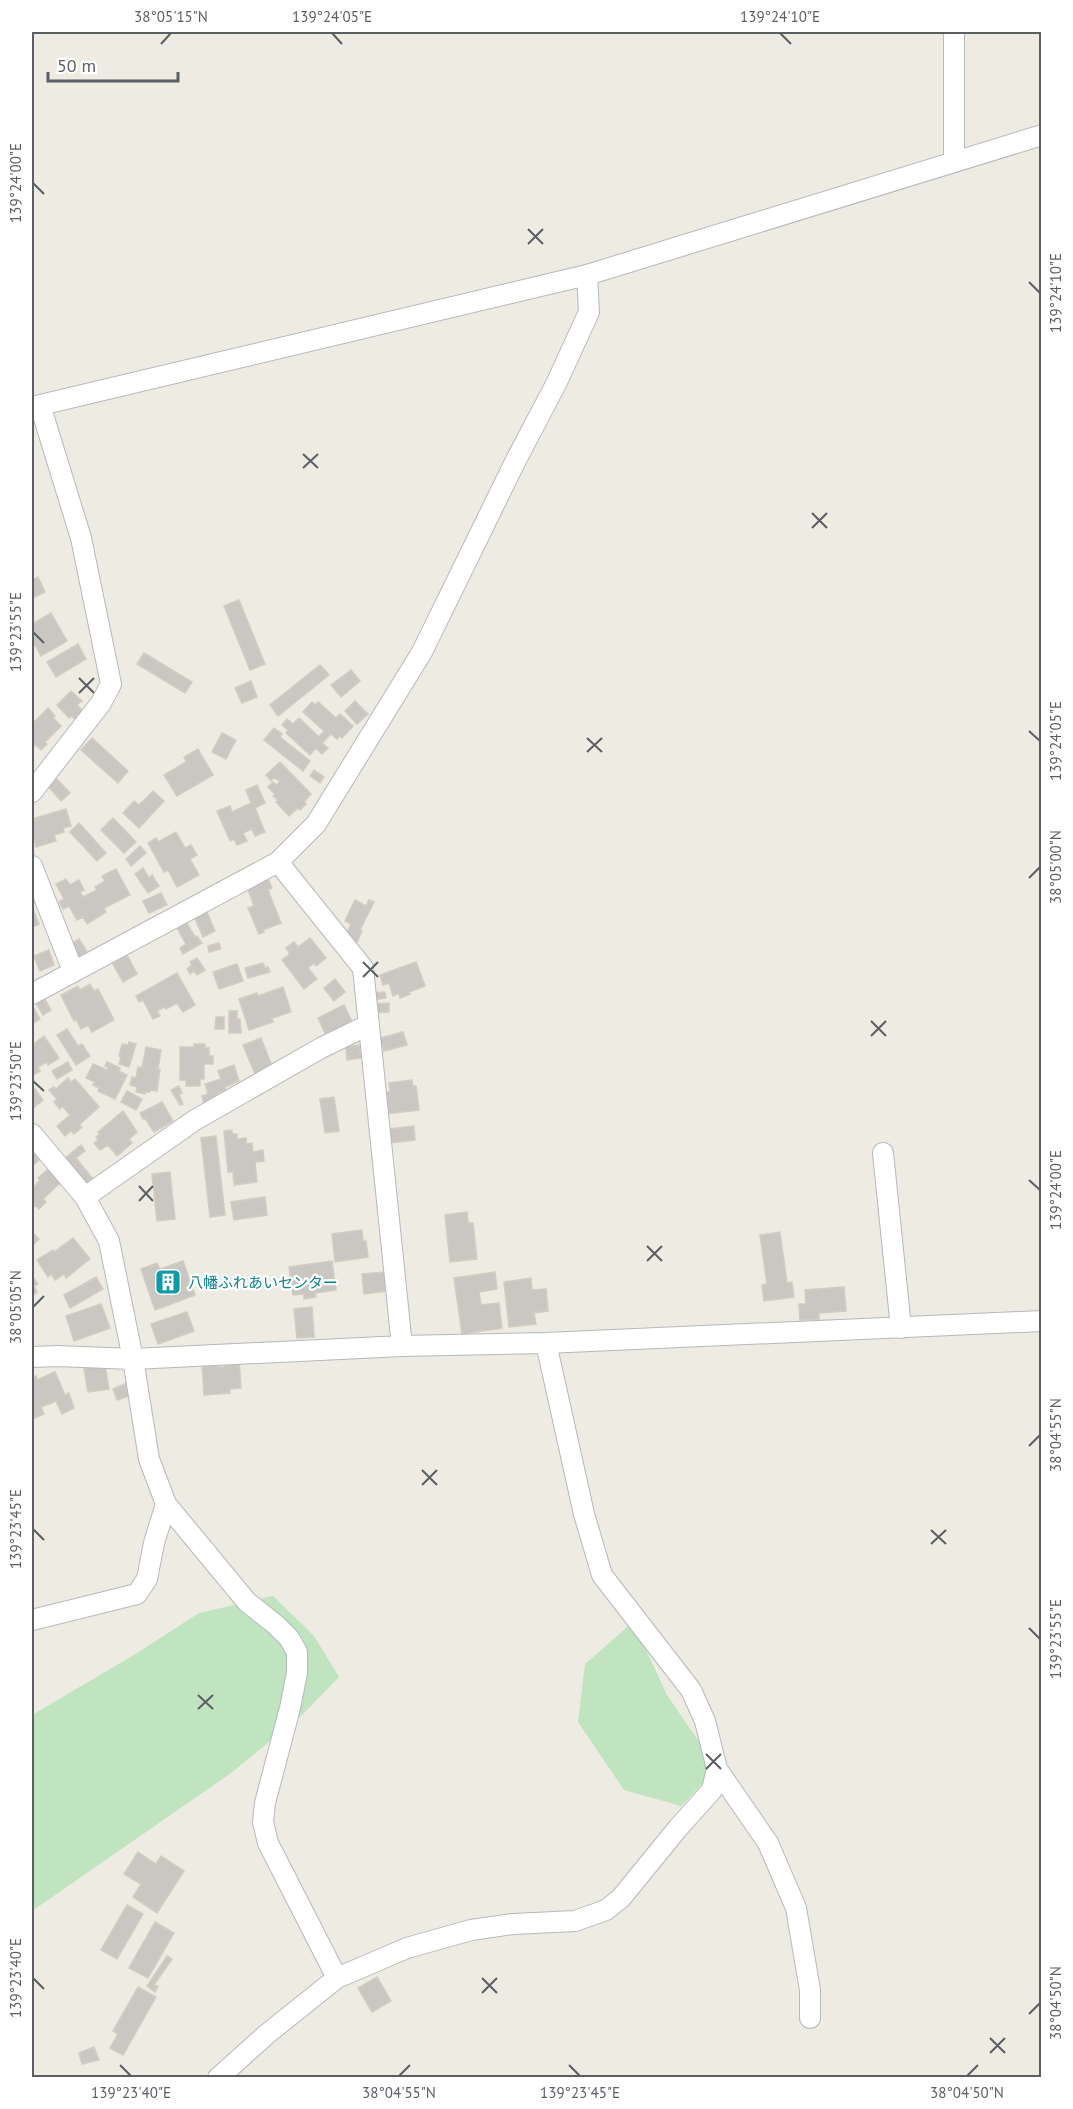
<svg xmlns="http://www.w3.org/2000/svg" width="1073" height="2109" font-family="'PT Sans','Noto Sans JP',sans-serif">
<rect width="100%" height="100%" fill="#edebe2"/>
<path fill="#bfe4bf" d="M273,1596L314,1636L339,1677L303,1714L231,1773L32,1911V1715L134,1655L199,1613Z
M633,1622L667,1695L717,1768L681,1806L624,1790L578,1722L585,1664Z"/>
<path fill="#cac7c2" stroke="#d2ccc1" stroke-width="1.5" d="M38,577L45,592L32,598V580Z
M239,600L265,664L250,670L224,606Z
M51,613L67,641L41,656L32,640V624Z
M78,644L86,659L56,677L47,662Z
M144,653L192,682L185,693L137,664Z
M320,665L329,675L278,716L270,705Z
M351,670L360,681L341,697L331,685Z
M251,681L257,697L242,703L235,688Z
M71,691L82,701L77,705L85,713L77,721L71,716L69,718L57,705Z
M355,701L368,714L357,724L345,711Z
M312,702L316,705L318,702L336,718L340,714L353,726L342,738L339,736L337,739L331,734L322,743L328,748L322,754L316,748L310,755L286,733L288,730L282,725L287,719L293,724L299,718L319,737L324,731L303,712Z
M48,708L55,716L53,718L61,726L45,742L47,744L41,750L36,745L34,746L32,744V724Z
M274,728L282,734L280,737L310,761L303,771L264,740Z
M222,733L236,740L226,759L212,752Z
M92,738L128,771L118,783L81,750Z
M198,749L213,775L177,796L164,775L186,762L184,757Z
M280,762L311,794L304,802L306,804L300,810L298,808L289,816L276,802L278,800L273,796L275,794L268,787L273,782L277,785L280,781L274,778L271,781L266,775Z
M314,770L324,777L320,783L310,776Z
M55,777L70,793L61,801L47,785Z
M257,785L265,803L255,808L265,832L255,836L252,829L243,833L247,841L237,845L234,839L230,841L217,811L230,806L232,812L251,803L246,790Z
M153,791L164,801L139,828L123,813L134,801L139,805Z
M66,809L71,826L63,828L64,832L54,835L56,841L36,847L32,830V819Z
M113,818L136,842L124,853L101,830Z
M79,823L106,853L97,861L70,832Z
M176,832L185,848L191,845L197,855L190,859L199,875L177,887L168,870L164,872L148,843L156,838L158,842Z
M140,846L146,853L131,866L126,859Z
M143,868L149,878L152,875L159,886L148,893L135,874Z
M116,869L130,895L104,908L106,912L87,924L83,917L77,920L69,906L63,909L59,902L64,899L56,884L66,879L70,885L79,880L84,890L80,892L83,897L97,890L95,887L105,881L102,876Z
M268,879L272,888L268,890L281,923L263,930L264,932L259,934L248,908L254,906L247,887Z
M161,893L167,905L149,913L143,901Z
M355,900L366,906L369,900L374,902L360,930L362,931L357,942L345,937L351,924L345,921Z
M32,907L39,924L32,927Z
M206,910L215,931L203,937L194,916Z
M186,922L195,937L197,936L202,943L183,954L180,948L186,944L177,928Z
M310,938L326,958L316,966L314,963L308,968L317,979L304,989L282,960L290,954L286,948L294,942L298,947Z
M79,939L87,952L77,958L69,945Z
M219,943L221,949L209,952L208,946Z
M49,950L54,965L40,971L34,956Z
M127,955L137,974L123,982L112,962Z
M197,958L205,970L197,975L194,971L190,974L187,969L192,965L190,962Z
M416,962L425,986L409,992L410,994L400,998L399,993L393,996L389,983L383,985L380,975Z
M263,963L265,968L268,967L270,972L248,978L245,968Z
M237,964L243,981L219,989L213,972Z
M177,973L195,1005L183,1012L177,1003L166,1009L164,1007L157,1011L160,1016L153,1019L143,1000L139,1002L136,996Z
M335,979L345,992L334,1001L324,988Z
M90,984L94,991L98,989L114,1020L92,1032L88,1025L81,1029L76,1019L74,1021L61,995L78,986L80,990Z
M283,987L291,1012L272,1018L273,1022L249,1030L239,999L257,993L258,996Z
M385,992L386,998L374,1000L373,993Z
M44,998L51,1010L43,1015L36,1003Z
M389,1003V1012L374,1013L373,1004Z
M32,1005L40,1019L32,1024Z
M344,1005L352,1022L326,1035L318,1018Z
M229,1011H237V1019H240L241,1033H229Z
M216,1017H224V1029H215Z
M67,1029L78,1046L82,1044L90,1056L76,1065L57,1035Z
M403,1032L407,1045L384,1051L380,1038Z
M44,1036L59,1058L48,1065L46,1062L38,1067L40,1071L32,1076V1045Z
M261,1038L272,1066L255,1074L243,1045Z
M129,1042L136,1044L129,1067L119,1064L121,1057L119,1056L122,1044L128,1045Z
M194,1044H205V1048H209V1056H213V1064H204V1079H200V1086H186V1080H180V1047H194Z
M359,1045L361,1058L347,1060L346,1047Z
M146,1047L161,1050L158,1069H160L157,1091L151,1090L150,1092H145V1094L136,1092L137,1087L130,1085L132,1077L136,1078L138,1067L142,1068Z
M68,1062L72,1070L57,1079L52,1071Z
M107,1062L120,1068L119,1071L127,1075L115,1099L98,1091L99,1088L93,1085L95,1082L86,1078L93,1064L107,1070L108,1067L105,1066Z
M234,1065L239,1081L225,1087L226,1090L217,1093L218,1096L209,1099L210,1102L204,1104L202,1096L208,1094L205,1084L221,1079L218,1071Z
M68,1078L71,1082L75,1079L99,1107L79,1125L82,1127L74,1134L71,1131L65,1136L57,1126L70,1115L62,1106L60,1109L54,1102L57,1099L49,1090L54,1087L56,1089Z
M412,1080L413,1086H416L419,1110L385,1114V1092H390L389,1083Z
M179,1086L182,1093L179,1094L183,1104L180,1105L171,1090Z
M35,1089L43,1100L32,1109V1092Z
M127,1091L142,1099L136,1110L121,1102Z
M334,1097L339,1131L325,1133L320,1099Z
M162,1102L173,1121L154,1132L145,1118L143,1119L140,1113Z
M123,1111L137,1132L129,1139L132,1143L117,1156L108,1145L100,1150L94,1143L98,1140L96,1137L100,1134L98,1132Z
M414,1126L415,1140L390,1143L389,1129Z
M232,1130V1134H237V1139L246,1138V1144L252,1143L253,1152L263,1150L264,1161L255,1162L257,1182L234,1185L233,1172H228L224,1131Z
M216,1136L225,1215L210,1217L201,1138Z
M81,1145L85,1151L76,1158L93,1179L81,1188L60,1162Z
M32,1150L39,1160L32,1166Z
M48,1169L60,1183L43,1199L46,1202L39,1209L35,1205L32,1208V1186L33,1188L40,1180L38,1178Z
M170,1172L175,1219L157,1221L152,1174Z
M265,1197L267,1215L234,1220L231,1202Z
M467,1212L468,1223H473L477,1259L450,1262L445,1215Z
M362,1230L363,1241H366L368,1257L335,1262L332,1234Z
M32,1232L39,1239L32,1246Z
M780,1232L787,1283L792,1282L794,1297L764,1301L762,1285L767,1284L760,1235Z
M73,1238L90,1259L66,1278L64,1274L55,1280L51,1274L48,1277L37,1260L53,1250L54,1252Z
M183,1261L195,1295L155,1310L141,1269L157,1263L160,1269Z
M332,1261L336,1290L315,1293L316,1297L304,1299V1294L293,1295L289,1267Z
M386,1272L388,1291L364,1294L362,1274Z
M495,1272L497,1289L479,1292L481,1305L499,1303L502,1328L462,1334L454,1278Z
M32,1276L38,1284L34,1286L37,1292L32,1296Z
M96,1277L103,1289L70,1308L64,1295Z
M531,1278L532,1290L546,1289L548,1311L534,1313L536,1324L509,1327L504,1282Z
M844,1287L846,1311L819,1313V1319L800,1320L799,1304H806L805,1290Z
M101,1304L110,1328L74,1341L66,1316Z
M312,1307L314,1337L297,1338L294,1309Z
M187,1312L194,1331L158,1344L151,1324Z
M239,1359L241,1388L230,1389V1393L204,1395L202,1362L216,1361L217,1367H225L224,1360Z
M105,1366L109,1389L88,1392L84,1369Z
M55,1372L65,1395L69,1393L74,1408L62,1414L56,1401L41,1407L44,1414L35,1418L32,1410V1378L36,1376L37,1380Z
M127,1383L132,1395L117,1400L113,1389Z
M138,1852L156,1864L161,1856L184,1871L157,1913L133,1897L141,1884L124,1874Z
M127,1905L143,1914L117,1959L101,1950Z
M155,1922L174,1933L148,1978L129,1968Z
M167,1956L172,1959L154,1985L158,1986L155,1992L147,1986Z
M377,1977L391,2001L372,2012L358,1988Z
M138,1987L156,1997L123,2055L110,2048L118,2034L113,2031Z
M94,2047L99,2060L82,2064L79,2053Z"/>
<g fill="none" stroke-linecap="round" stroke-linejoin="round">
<defs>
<path id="minor" d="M954,32V161
M32,407L587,275L1042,135
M32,792L101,703L111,684L81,538L40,405
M278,862L363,968L402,1346
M32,866L73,971
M32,994L278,862L316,824L422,652L516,460L556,384L589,312L587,275
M32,1134L85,1197L109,1241L133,1359L149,1459L166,1504L247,1602L276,1625L289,1638L297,1652V1673L290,1708L265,1803L263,1822L268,1843L337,1978
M883,1153L901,1328
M85,1197L195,1120L321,1048L368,1025
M546,1343L584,1514L602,1575L691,1690L705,1721L717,1769L768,1843L796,1908L810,1990V2018
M32,1357L57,1356L133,1359L402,1346L546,1343L1042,1321
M32,1620L137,1594L147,1579L154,1543L166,1504
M218,2078L267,2034L337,1978L407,1948L471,1930L513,1924L575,1921L606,1910L621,1898L678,1828L712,1790L717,1769"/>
</defs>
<use href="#minor" stroke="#b5b8bc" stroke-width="22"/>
<use href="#minor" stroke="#fff" stroke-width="20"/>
</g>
<path fill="none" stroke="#5b5e63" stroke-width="2" d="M332,33L342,44M780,33L791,44M161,44L171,33M33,183L44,194M528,229L543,244M528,244L543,229M1029,282L1040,293M303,454L318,468M303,468L318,454M812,513L827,528M812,528L827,513M33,632L44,643M79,678L94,693M79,693L94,678M1029,731L1040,741M587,738L602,752M587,752L602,738M1029,878L1040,867M363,962L378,977M363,977L378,962M871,1021L886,1036M871,1036L886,1021M33,1081L44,1091M1029,1180L1040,1190M139,1186L153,1201M139,1201L153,1186M647,1246L662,1261M647,1261L662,1246M33,1307L44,1296M1029,1446L1040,1435M422,1470L437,1485M422,1485L437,1470M33,1529L44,1540M931,1530L946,1544M931,1544L946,1530M1029,1628L1040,1639M198,1695L213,1709M198,1709L213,1695M706,1754L721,1769M706,1769L721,1754M33,1978L44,1989M482,1978L497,1993M482,1993L497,1978M1029,2014L1040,2003M990,2038L1005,2053M990,2053L1005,2038M120,2065L131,2076M569,2065L580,2076M399,2076L410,2065M967,2076L978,2065"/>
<defs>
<symbol id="building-square" viewBox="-11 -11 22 22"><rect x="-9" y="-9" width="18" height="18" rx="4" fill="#0f9aa8" stroke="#fff"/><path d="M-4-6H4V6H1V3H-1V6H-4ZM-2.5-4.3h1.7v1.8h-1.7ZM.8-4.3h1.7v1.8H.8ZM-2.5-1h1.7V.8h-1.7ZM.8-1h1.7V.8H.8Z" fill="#fff"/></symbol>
</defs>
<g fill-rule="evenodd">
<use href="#building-square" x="153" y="1267" width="30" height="30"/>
</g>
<g text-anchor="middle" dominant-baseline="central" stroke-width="4.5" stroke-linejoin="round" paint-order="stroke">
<g font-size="15" fill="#0d838f" stroke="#fff" text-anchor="start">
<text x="188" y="1282">八幡ふれあいセンター</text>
</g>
</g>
<rect width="1073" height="2109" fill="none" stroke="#ffffff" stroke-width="66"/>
<path d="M48 72v9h130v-9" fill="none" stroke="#5b5e63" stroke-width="3"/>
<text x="57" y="72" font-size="18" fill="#5b5e63" stroke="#ffffff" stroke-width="4.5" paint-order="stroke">50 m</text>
<rect x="33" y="33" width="1007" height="2043" fill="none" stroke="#5b5e63" stroke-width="2"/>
<g font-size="15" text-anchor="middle" fill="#5b5e63">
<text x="171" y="22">38°05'15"N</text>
<text x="332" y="22">139°24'05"E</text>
<text x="780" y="22">139°24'10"E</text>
<text transform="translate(16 183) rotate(-90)" y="5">139°24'00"E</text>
<text transform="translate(1056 293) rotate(-90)" y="5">139°24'10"E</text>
<text transform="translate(16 632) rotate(-90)" y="5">139°23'55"E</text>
<text transform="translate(1056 741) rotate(-90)" y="5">139°24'05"E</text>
<text transform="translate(1056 867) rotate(-90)" y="5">38°05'00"N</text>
<text transform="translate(16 1081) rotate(-90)" y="5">139°23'50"E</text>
<text transform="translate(1056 1190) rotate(-90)" y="5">139°24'00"E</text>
<text transform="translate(16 1307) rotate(-90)" y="5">38°05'05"N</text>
<text transform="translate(1056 1435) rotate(-90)" y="5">38°04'55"N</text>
<text transform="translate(16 1529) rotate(-90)" y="5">139°23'45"E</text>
<text transform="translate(1056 1639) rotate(-90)" y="5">139°23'55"E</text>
<text transform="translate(16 1978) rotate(-90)" y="5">139°23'40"E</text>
<text transform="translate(1056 2003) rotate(-90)" y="5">38°04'50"N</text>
<text x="131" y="2098">139°23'40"E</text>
<text x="399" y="2098">38°04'55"N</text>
<text x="580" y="2098">139°23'45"E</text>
<text x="967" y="2098">38°04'50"N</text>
</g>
</svg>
